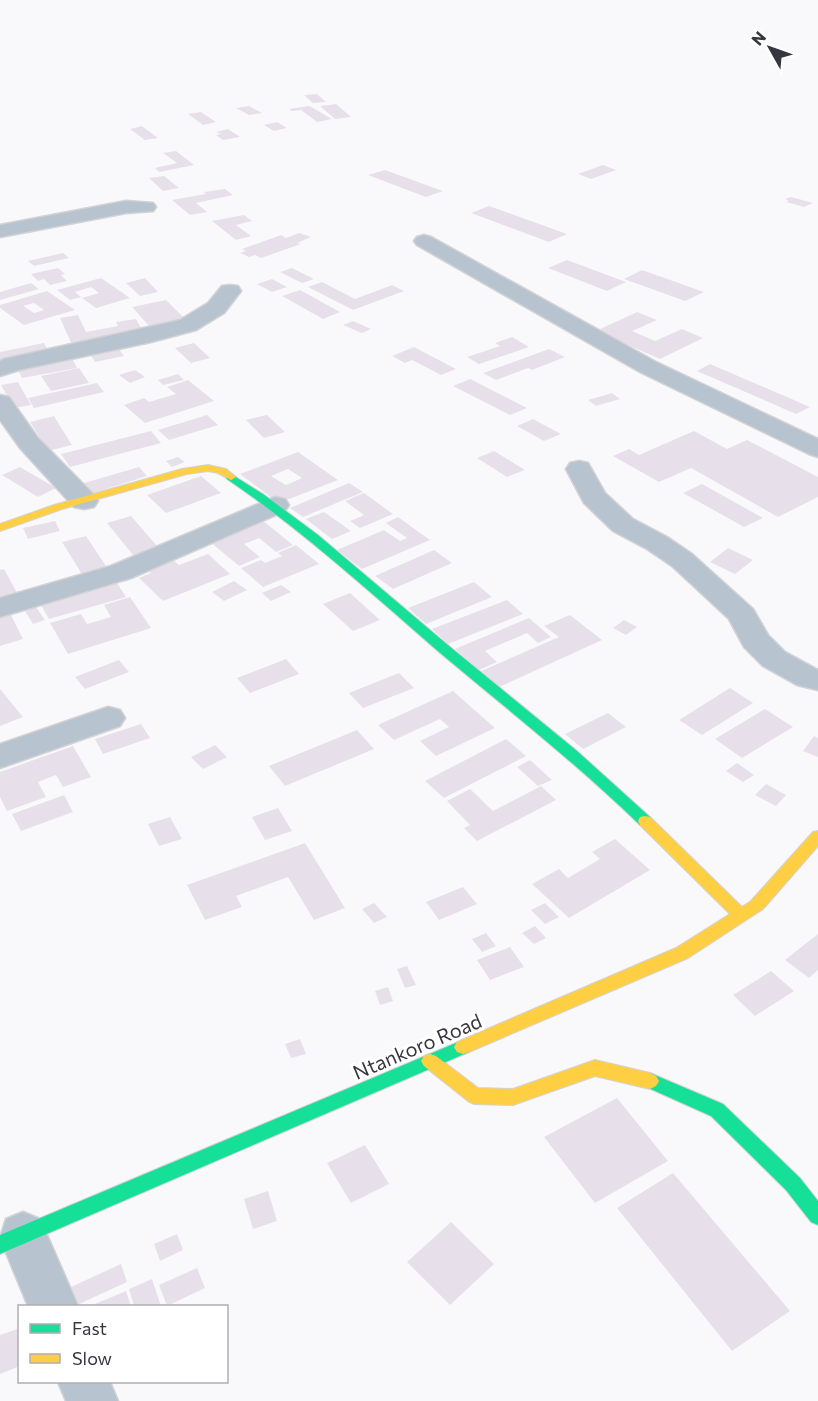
<svg xmlns="http://www.w3.org/2000/svg" width="818" height="1401" font-family="Commissioner,sans-serif">
<rect width="100%" height="100%" fill="#f9f9fc"/>
<path fill="#e7e0ea" fill-rule="evenodd" d="M317,94L326,102L313,103L304,95Z
M336,104L351,117L335,119L320,106Z
M249,106L262,113L249,115L236,108Z
M309,106L313,108L332,119L317,122L301,110L292,111L289,109Z
M201,112L216,122L203,125L188,114Z
M277,122L287,128L274,131L264,125Z
M142,126L158,138L145,140L130,129Z
M228,129L240,137L223,140L216,135L221,134L216,132Z
M176,151L194,165L159,172L155,168L177,163L163,153Z
M603,165L616,170L591,179L578,174Z
M385,170L443,191L426,197L368,175Z
M164,176L179,188L163,191L149,178Z
M225,189L233,195L196,203L207,212L190,215L172,200L206,194L204,192Z
M791,197L813,203L804,207L786,202L789,201L785,199Z
M489,206L567,234L549,242L471,213Z
M244,215L252,221L236,225L251,236L236,240L212,221Z
M299,233L311,237L297,243L301,244L261,258L255,255L249,257L240,253L246,251L242,249L281,235L286,238Z
M63,253L69,258L34,266L28,261Z
M567,260L626,282L607,291L548,268Z
M58,268L65,274L61,275L67,281L50,285L44,279L38,281L31,274Z
M292,268L314,279L302,283L280,272Z
M642,270L704,292L685,301L624,279Z
M101,278L130,298L96,308L82,298L99,293L91,287L75,292L81,297L70,300L57,290Z
M145,278L158,292L140,296L126,283Z
M272,279L287,287L272,292L257,284Z
M322,282L355,299L392,285L404,291L353,310L308,287Z
M31,283L39,289L0,300V292Z
M300,290L340,312L323,319L282,296Z
M47,291L75,310L24,325L0,308V305ZM34,303L44,310L34,313L23,306Z
M166,300L185,319L150,327L132,307Z
M637,312L657,320L632,331L655,341L682,329L703,338L660,359L596,331Z
M78,315L86,332L118,326L116,322L136,319L145,335L73,347L60,318Z
M353,321L371,329L362,333L343,325Z
M512,337L529,347L479,364L467,357L500,346L495,343Z
M44,343L49,352L0,362V352Z
M194,343L210,358L191,363L175,348Z
M414,347L456,369L441,375L412,360L405,363L392,356Z
M119,349L124,356L95,362L90,354Z
M549,349L565,357L532,370L528,368L496,380L483,373Z
M73,360L77,368L22,378L18,370Z
M710,364L810,407L796,414L697,371Z
M79,368L89,383L51,391L41,376Z
M135,370L145,377L130,383L119,375Z
M178,374L184,380L163,385L158,380Z
M470,379L527,408L510,415L453,386Z
M188,380L214,401L145,423L124,405L144,398L149,402L176,394L167,387Z
M18,382L31,405L14,408L1,385Z
M97,383L104,392L34,408L28,398Z
M612,393L620,399L596,406L588,400Z
M207,415L218,425L169,440L158,430Z
M267,415L285,432L264,438L246,420Z
M54,416L72,445L48,451L30,422Z
M533,419L561,434L544,441L517,426Z
M151,431L161,443L70,467L61,454Z
M694,431L727,449L747,440L818,477V497L778,517L691,468L659,482L613,456L629,449L639,455Z
M494,451L525,470L507,477L477,458Z
M298,452L338,480L279,503L240,474ZM288,469L302,478L286,485L271,476Z
M178,457L185,462L172,467L166,461Z
M20,467L56,488L38,497L2,475Z
M139,467L147,476L90,494L81,484Z
M201,476L221,493L166,513L147,495Z
M349,483L363,492L303,517L290,508Z
M702,484L763,518L744,527L683,493Z
M364,493L393,514L360,528L350,521L364,515L345,501Z
M324,512L351,531L332,539L306,519Z
M131,516L158,547L133,555L107,523Z
M398,517L430,540L362,569L337,550L384,530L400,541L407,538L386,523Z
M262,520L293,545L276,552L259,538L244,544L260,557L239,566L209,541Z
M55,521L60,531L28,539L23,528Z
M86,536L110,572L85,579L62,542Z
M296,545L319,564L263,587L241,568L261,560L265,563L282,556L278,553Z
M728,548L753,560L735,574L710,562Z
M434,550L452,563L393,589L375,576Z
M208,554L230,574L163,601L139,578L151,573L148,570L173,560L179,565Z
M4,569L21,600L0,605V570Z
M234,581L247,590L224,601L212,592Z
M474,582L492,597L426,624L408,608Z
M117,583L126,597L49,619L41,605Z
M281,585L291,592L271,601L262,593Z
M350,593L380,620L353,631L323,604Z
M130,597L151,628L68,654L50,623L81,614L87,624L111,617L104,605Z
M507,600L523,614L448,644L432,629Z
M36,607L45,620L33,624L25,611Z
M11,615L23,639L0,646V617Z
M570,615L602,640L497,688L479,672L559,637L544,626Z
M529,618L551,637L538,643L527,633L485,651L497,662L479,670L455,649Z
M624,620L637,627L626,635L613,628Z
M286,659L299,674L250,693L237,678Z
M119,660L129,672L85,689L75,677Z
M399,673L414,688L363,708L349,693Z
M730,688L753,703L702,735L679,720Z
M0,689L23,717L0,726Z
M453,691L495,728L436,756L420,741L449,727L440,719L394,740L378,725Z
M765,709L793,727L742,758L715,739Z
M608,713L626,727L583,749L565,734Z
M141,724L150,738L103,754L95,739Z
M357,730L374,749L285,786L269,766Z
M814,736L818,738V757L803,751Z
M506,739L526,756L444,798L425,781Z
M215,745L227,757L203,769L191,757Z
M73,746L91,777L63,787L56,775L38,782L46,797L7,811L0,797V772Z
M530,760L552,780L538,786L517,767Z
M737,763L754,775L743,782L726,771Z
M766,784L786,795L776,806L755,795Z
M541,786L556,800L477,841L464,828L470,825L447,801L470,789L493,811Z
M64,795L73,812L21,831L12,814Z
M278,808L292,831L265,840L252,817Z
M170,817L182,839L159,846L148,824Z
M615,839L650,870L569,918L532,884L559,869L568,878L600,859L592,852Z
M305,843L345,908L314,920L288,877L236,896L242,907L205,920L187,885Z
M463,887L477,904L439,920L426,902Z
M374,903L387,917L374,923L362,909Z
M545,903L559,917L545,924L531,910Z
M535,926L546,938L534,944L522,933Z
M486,933L496,946L482,952L472,939Z
M818,934V970L809,978L785,960Z
M510,947L524,967L490,980L477,960Z
M407,966L416,985L405,988L397,969Z
M771,971L794,991L755,1016L733,995Z
M388,987L393,1001L380,1005L375,991Z
M300,1039L306,1054L291,1058L285,1044Z
M617,1098L668,1161L595,1203L544,1137Z
M365,1145L389,1184L351,1203L327,1163Z
M673,1173L790,1311L732,1351L617,1208Z
M268,1191L277,1221L253,1229L244,1199Z
M451,1222L494,1264L450,1305L407,1262Z
M177,1234L183,1250L160,1261L154,1244Z
M121,1264L127,1282L77,1305L71,1287Z
M197,1268L205,1288L167,1306L159,1285Z
M152,1279L161,1306H134L129,1289Z
M126,1291L131,1306H90Z
M20,1328V1366L0,1374V1335Z"/>
<g fill="none" stroke-linecap="round" stroke-linejoin="round">
<defs>
<path id="street" d="M126,201L153,203L156,207L153,211L126,213L0,237V225Z
M424,235L431,237L656,362L818,439V457L809,454L640,372L417,245L414,241L417,237Z
M230,285L238,286L241,291L224,313L196,330L151,342L19,370L0,376V361L4,359L180,320L208,303L222,286Z
M0,395L9,397L38,438L94,495L98,501L94,507L84,509L74,507L20,448L0,420Z
M579,461L588,463L605,493L633,519L667,537L692,554L753,609L768,635L785,652L818,670V690L797,685L763,666L744,647L729,619L672,566L647,549L613,531L584,503L566,469L570,463Z
M275,497L285,499L289,505L285,511L131,578L0,617V598L111,566Z
M108,707L120,710L125,718L120,726L0,768V744Z
M23,1212L40,1219L78,1306H28L0,1238L6,1219Z
M58,1382H110L118,1401H66Z"/>
<path id="fast" d="M231,474L263,494L318,535L449,646L577,751L650,817L652,821L650,825H640C576,763 507,709 439,652C370,592 303,531 227,479L226,477Z
M463,1040L469,1042L472,1047L469,1052L0,1254V1235Z
M650,1073L723,1104L800,1178L818,1201V1225L811,1222L786,1190L711,1116L644,1086L641,1081L644,1076Z"/>
<path id="slow" d="M208,465L226,469L236,477L231,480L218,473L208,471L187,474L62,509L0,531V524L54,505L182,469Z
M645,816L650,817L742,907L751,901L813,832L818,831V846L763,909L688,958L469,1052L463,1054L457,1052L454,1047L457,1042L676,948L730,914L640,825L638,821L640,817Z
M430,1054L436,1056L478,1088L513,1089L595,1060L650,1073L656,1076L659,1081L656,1086L650,1089L595,1076L513,1105L474,1104L468,1101L424,1066L421,1061L424,1056Z"/>
</defs>
<use href="#street" stroke="#d3d3d6" stroke-width="3"/>
<use href="#fast" stroke="#d3d3d6" stroke-width="2"/>
<use href="#slow" stroke="#d3d3d6" stroke-width="2"/>
<use href="#street" fill="#b8c3d0" fill-rule="evenodd"/>
<use href="#fast" fill="#16e098" fill-rule="evenodd"/>
<use href="#slow" fill="#ffcf43" fill-rule="evenodd"/>
</g>
<g text-anchor="middle" dominant-baseline="central" stroke-width="6" stroke-linejoin="round" paint-order="stroke">
<g font-size="20" fill="#363640" stroke="#fff">
<text transform="translate(417 1046) rotate(-23)">Ntankoro Road</text>
</g>
</g>
<rect x="18" y="1305" width="210" height="78" fill="#ffffff" stroke="#afafb3" stroke-width="1.5"/>
<rect x="30" y="1324" width="30" height="9" fill="#16e098" stroke="#afafb3" stroke-width="1.5"/>
<text x="72" y="1335" font-size="18" fill="#363640">Fast</text>
<rect x="30" y="1354" width="30" height="9" fill="#ffcf43" stroke="#afafb3" stroke-width="1.5"/>
<text x="72" y="1365" font-size="18" fill="#363640">Slow</text>
<g transform="translate(770 48) rotate(310)" stroke="#ffffff" stroke-width="4.5" paint-order="stroke">
<path d="M0-4.5L10 22L0 15L-10 22Z" fill="#363640"/>
<text y="-9" font-size="16" font-weight="bold" text-anchor="middle" fill="#363640">N</text>
</g>
</svg>
